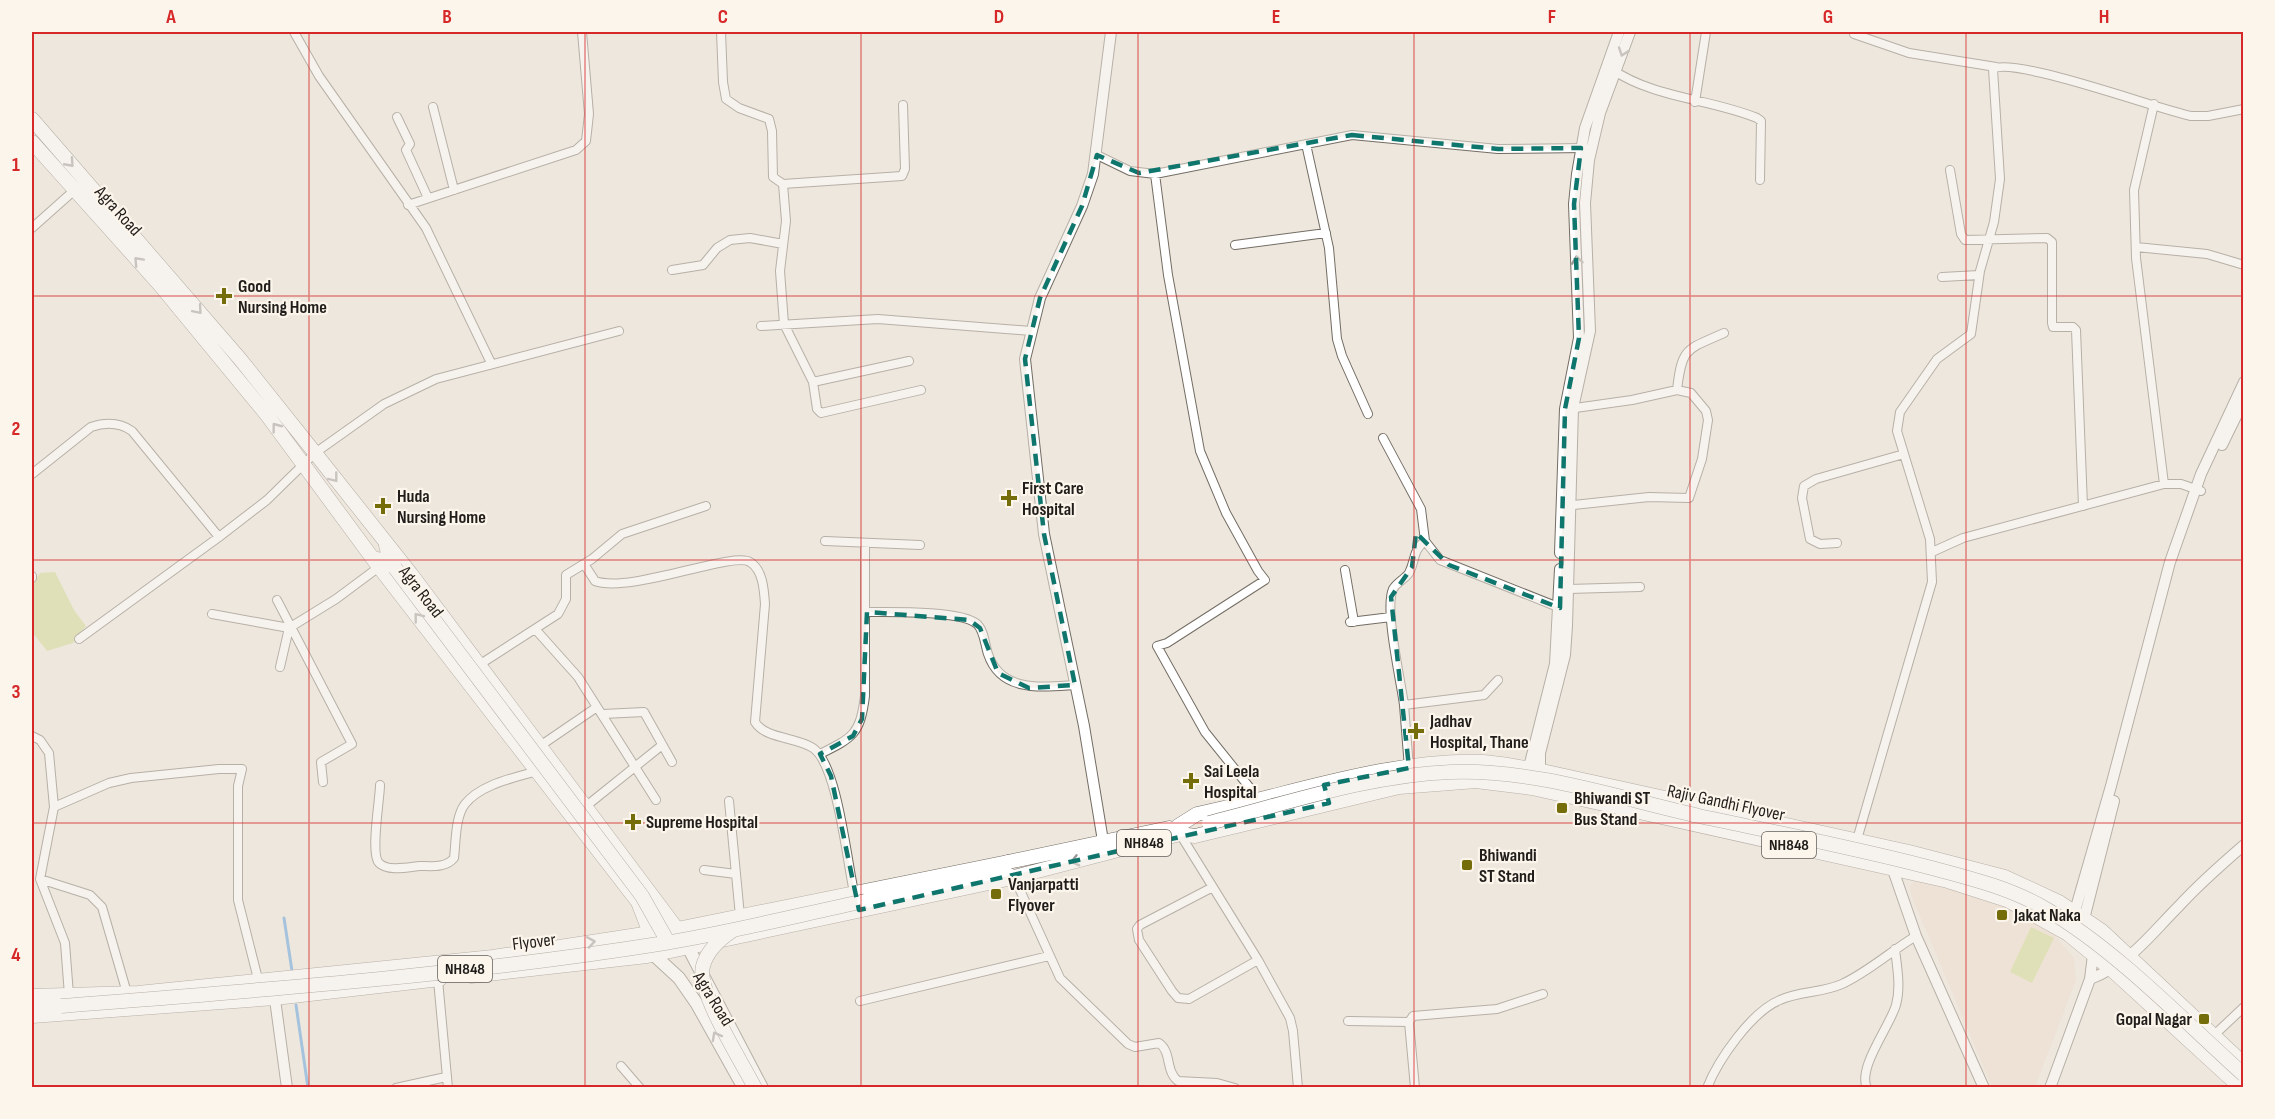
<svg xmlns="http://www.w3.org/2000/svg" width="2275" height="1119" font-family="'Sofia Sans Condensed',sans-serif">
<rect width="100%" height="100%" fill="#eee7de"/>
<path fill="#ebdcc9" d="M1915,880H1923L1999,901L2057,931L2055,936L2074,958L2076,980L2035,1087H1992L1911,895L1910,886Z"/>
<path fill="#cfd88a" d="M55,572L74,610L86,626L73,643L47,651L32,632V585L40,573Z
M2031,927L2054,938L2032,983L2010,972Z"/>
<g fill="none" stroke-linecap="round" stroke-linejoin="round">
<path stroke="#4e98dd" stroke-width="3" d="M284,918L292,971
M296,1005L308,1088"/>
<defs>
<path id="minor" d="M294,32L319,76L426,228L491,363
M721,32L723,82L726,99L739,108L769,119L772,131L773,177L783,184
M1854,34L1909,53L1996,67
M1611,69C1656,99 1708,98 1757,118L1761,121L1760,180
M1695,102L1706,32
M2154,104L2134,190L2136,258L2164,484
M903,105L905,169L902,176L783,184L786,221L780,271L784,324L813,382L909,361
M433,107L454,190
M397,117L410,144L406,150L428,198
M1306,144L1329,248L1337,339L1342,356L1368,414
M1097,155L1130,171L1155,174L1352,135L1498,149L1585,148
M1950,170L1961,234L1965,240L2047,238L2052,242V323L2053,327H2073L2076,330L2083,506
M1155,174L1168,275L1200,451L1226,513L1258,571L1265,580L1167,643L1157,646L1205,732L1250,788L1257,802
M408,205L576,150L586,141L589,114L582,32
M32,228L78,187
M1235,245L1326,233
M2136,247L2207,254L2244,265
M672,270L703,265L717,248L730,240L750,238L783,244
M1942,277L1979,275
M761,326L878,319L1031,331
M813,382L817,409L821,413L921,390
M1677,390C1682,347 1686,350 1724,333
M1383,438L1421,509L1425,541L1440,560L1563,609
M32,474L91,427C106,422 119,422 132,431L219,537
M1564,506L1649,497L1689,498L1702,459L1708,420L1706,411L1691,393L1677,390L1632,400L1568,409
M825,541L920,545
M1837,543L1820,544L1810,539L1802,498L1804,486L1816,479L1904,454
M1932,552L1963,538L2164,484H2181L2201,491
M584,564L595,581C630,594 733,551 750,562C763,570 764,590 765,604L755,722C765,739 797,737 813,748C838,765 847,864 855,897
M1345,570L1354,622
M32,576V578
M1568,589L1640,587
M277,600L352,744L321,762L323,782
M867,612C888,612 962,610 977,624C984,630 985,645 988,654C1001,693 1042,687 1075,685
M212,614L289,628
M1350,622L1391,617
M536,630L578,677L656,800
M79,639L219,537L267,500L315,453L384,404L436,379L619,331
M479,665L558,614L566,599V575L592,559L622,534L706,506
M280,667L289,628L336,599L379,567
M1404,705C1401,681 1384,609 1393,589C1397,582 1405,579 1409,573C1416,560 1412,551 1425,541
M603,714L644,712L672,762
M32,736L40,740L49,753L54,807L40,879L65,943L69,995
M540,746L597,707
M820,754C854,737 860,734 865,696V543
M1409,768L1404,705L1484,695L1498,680
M380,785C380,799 370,854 379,863C388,872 409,867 420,866C432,866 446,868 454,858C456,842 455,817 465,804C481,784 514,778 537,771
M729,801L740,916
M54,807L109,783L131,778L219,769H242L238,786V900L258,979
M585,807L661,746
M1180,834L1258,960L1290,1018L1293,1031L1298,1088
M1856,843L1932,582L1930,539L1897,431L1900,412L1937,359L1971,334L1980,271L1994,222L2000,179L1993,69C2013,56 2160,110 2191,116H2208L2244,109
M704,870L736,874
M1014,877L1060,978L1128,1044L1135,1047L1159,1043C1172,1052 1165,1071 1178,1081L1217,1083L1235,1088
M40,879L90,895L102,907L127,993
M1211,888L1140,925L1137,929L1139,940L1172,991L1178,998L1189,999L1258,960
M438,980L448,1088
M860,1001L1049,956
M1348,1021L1409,1022
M2211,1038L2244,1007
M621,1066L640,1088
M396,1088L446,1077
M1415,1088L1409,1022L1413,1016L1497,1009L1543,994
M1707,1088C1718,1060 1751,1012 1780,1000C1799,991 1822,993 1842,984C1868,972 1891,951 1916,936
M1867,1088C1857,1068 1890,1026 1896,1005C1901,987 1897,967 1895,949"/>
<path id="tertiary" d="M2222,445L2244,400
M1560,553L1565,409L1579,338L1574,204L1577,174L1585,128L1619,32
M1527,775L1555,664L1560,569
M1540,777V753L1565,655L1567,626L1573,408L1590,331L1585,203L1589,160L1600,113L1630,32
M1104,847L1084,726L1044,534L1025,359L1040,298L1082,206L1093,174L1111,32
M1891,864L1916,936L1984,1088
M2073,918L2111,786L2170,562L2201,474L2244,382
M2080,924L2084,919L2114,801
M2090,979C2131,963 2149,936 2179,906C2199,884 2222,864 2244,845
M274,992L287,1088
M2050,1088L2090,979L2093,955L2098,950"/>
<path id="secondary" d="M688,947L762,1088
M654,955L679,978L697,1004L744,1088"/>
<path id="primary" d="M32,119L240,359L315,453L411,574L677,929L688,947
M32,142L160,285L267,415L379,567L638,902L650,933L654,955
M471,976L647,956L1012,878
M32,996L138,993L493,957L677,929L1008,862
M32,1016L275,998L440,979"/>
<path id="trunk" d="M386,545L390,562L395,568
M373,558L390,562
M1178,826L1197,814C1290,795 1387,759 1483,762C1500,763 1517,767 1533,769L1909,852L2005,877L2059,902L2102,931L2244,1064
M999,872L1008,862L1169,828
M865,901L999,872L1014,877L1180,834L1195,836L1399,787L1476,781L1532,788L1948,881L2007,900L2068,934L2112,970L2241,1088
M32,1007L61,1006"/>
</defs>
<use href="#minor" stroke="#736d64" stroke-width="10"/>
<use href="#tertiary" stroke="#736d64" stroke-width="12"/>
<use href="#secondary" stroke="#736d64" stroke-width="14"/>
<use href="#primary" stroke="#736d64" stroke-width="15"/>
<use href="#trunk" stroke="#736d64" stroke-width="15"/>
<use href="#minor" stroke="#fff" stroke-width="8"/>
<use href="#tertiary" stroke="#fff" stroke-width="10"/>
<use href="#secondary" stroke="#fff" stroke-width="12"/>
<use href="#primary" stroke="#fff" stroke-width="14"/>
<use href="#trunk" stroke="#fff" stroke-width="14"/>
<defs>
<path id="trunk-bridge" d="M395,568L642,896L668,942
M1209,823C1288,803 1369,775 1451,772C1535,769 1618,798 1699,816C1774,832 1850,847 1924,866C1965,877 2009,887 2046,909C2115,949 2183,1020 2244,1075
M732,931C720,939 707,951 703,966C696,991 742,1062 755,1088
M61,1006C263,990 465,975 665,943C732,932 799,915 865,901"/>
</defs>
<use href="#trunk-bridge" stroke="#736d64" stroke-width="15" stroke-linecap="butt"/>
<use href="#trunk-bridge" stroke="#fff" stroke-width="14"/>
</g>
<defs><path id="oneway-chevron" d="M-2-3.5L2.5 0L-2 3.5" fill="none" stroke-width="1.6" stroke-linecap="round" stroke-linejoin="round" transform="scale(1.5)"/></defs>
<g stroke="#9b9998">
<use href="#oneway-chevron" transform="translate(1623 52) rotate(109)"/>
<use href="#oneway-chevron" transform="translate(70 163) rotate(48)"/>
<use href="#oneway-chevron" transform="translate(1577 260) rotate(-97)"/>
<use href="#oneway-chevron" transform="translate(138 261) rotate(-133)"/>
<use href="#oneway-chevron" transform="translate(198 310) rotate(49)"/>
<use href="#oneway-chevron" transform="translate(276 427) rotate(-127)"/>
<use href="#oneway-chevron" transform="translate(334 478) rotate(52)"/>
<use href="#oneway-chevron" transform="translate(418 617) rotate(-128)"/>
<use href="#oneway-chevron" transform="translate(1075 861) rotate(165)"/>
<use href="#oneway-chevron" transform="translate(591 942) rotate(-9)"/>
<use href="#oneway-chevron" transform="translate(716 1036) rotate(-119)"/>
</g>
<path d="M0 0H2275V1119H0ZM1352,135L1498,149L1581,148L1574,204L1579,338L1565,409L1560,608L1449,565L1416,533L1412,567L1391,597L1409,768L1324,785L1329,803L859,910L831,776L820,754L853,736L862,719L867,612L969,620L980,628L998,673L1029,688L1075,685L1044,534L1025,359L1040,298L1082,206L1097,155L1139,173Z" fill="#eee7de" fill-opacity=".55" fill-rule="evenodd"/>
<path fill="none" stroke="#0f766e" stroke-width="4.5" stroke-dasharray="12 8" stroke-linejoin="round" d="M1352,135L1498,149L1581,148L1574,204L1579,338L1565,409L1560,608L1449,565L1416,533L1412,567L1391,597L1409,768L1324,785L1329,803L859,910L831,776L820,754L853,736L862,719L867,612L969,620L980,628L998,673L1029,688L1075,685L1044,534L1025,359L1040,298L1082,206L1097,155L1139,173Z"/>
<path fill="none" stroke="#d62828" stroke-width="1.5" stroke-opacity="0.55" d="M309,32V1088M585,32V1088M861,32V1088M1138,32V1088M1414,32V1088M1690,32V1088M1966,32V1088M32,296H2244M32,560H2244M32,823H2244"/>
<g fill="#756d0a" stroke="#fcf5eb" stroke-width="2">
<path d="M221 287h6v6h6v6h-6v6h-6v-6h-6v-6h6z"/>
<path d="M1006 489h6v6h6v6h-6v6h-6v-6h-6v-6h6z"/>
<path d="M380 497h6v6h6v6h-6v6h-6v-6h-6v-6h6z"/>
<path d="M1413 722h6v6h6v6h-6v6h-6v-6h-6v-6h6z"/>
<path d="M1188 772h6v6h6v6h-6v6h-6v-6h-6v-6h6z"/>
<rect x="1556" y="802" width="12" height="12" rx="3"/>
<path d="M630 813h6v6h6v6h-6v6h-6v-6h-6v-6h6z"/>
<rect x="1461" y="859" width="12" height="12" rx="3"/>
<rect x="990" y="888" width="12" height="12" rx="3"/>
<rect x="1996" y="909" width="12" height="12" rx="3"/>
<rect x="2198" y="1013" width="12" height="12" rx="3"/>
</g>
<g text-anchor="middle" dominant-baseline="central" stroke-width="4.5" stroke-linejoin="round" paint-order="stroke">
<g fill="#fcf5eb" stroke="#625e59" stroke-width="1.5">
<rect x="1117" y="830" width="54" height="26" rx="4.5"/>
<rect x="1762" y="832" width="54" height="26" rx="4.5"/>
<rect x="438" y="956" width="54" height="26" rx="4.5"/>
</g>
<g font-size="16" font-weight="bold" fill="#201d1a">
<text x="1144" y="843">NH848</text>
<text x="1789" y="845">NH848</text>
<text x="465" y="969">NH848</text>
</g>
<g font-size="18" fill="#201d1a" stroke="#fcf5eb">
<text transform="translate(118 211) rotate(48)">Agra Road</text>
<text transform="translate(421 592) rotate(52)">Agra Road</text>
<text transform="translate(1726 803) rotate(12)">Rajiv Gandhi Flyover</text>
<text transform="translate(534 942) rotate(-7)">Flyover</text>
<text transform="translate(713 999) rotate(58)">Agra Road</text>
</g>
<g font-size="18" font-weight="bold" fill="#201d1a" stroke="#fcf5eb" text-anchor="start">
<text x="238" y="286">Good<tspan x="238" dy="21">Nursing Home</tspan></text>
<text x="1022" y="488">First Care<tspan x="1022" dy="21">Hospital</tspan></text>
<text x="397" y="496">Huda<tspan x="397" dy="21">Nursing Home</tspan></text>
<text x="1430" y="721">Jadhav<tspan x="1430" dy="21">Hospital, Thane</tspan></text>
<text x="1204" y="771">Sai Leela<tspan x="1204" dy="21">Hospital</tspan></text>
<text x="1574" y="798">Bhiwandi ST<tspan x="1574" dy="21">Bus Stand</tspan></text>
<text x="646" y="822">Supreme Hospital</text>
<text x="1479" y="855">Bhiwandi<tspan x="1479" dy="21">ST Stand</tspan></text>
<text x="1008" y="884">Vanjarpatti<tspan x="1008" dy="21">Flyover</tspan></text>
<text x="2014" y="915">Jakat Naka</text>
<text x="2192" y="1019" text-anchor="end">Gopal Nagar</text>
</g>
</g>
<rect width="2275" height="1119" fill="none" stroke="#fcf5eb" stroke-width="66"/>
<rect x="33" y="33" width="2209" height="1053" fill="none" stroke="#d62828" stroke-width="2"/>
<g font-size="20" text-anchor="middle" font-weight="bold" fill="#d62828">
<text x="171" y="23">A</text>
<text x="447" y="23">B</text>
<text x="723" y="23">C</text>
<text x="999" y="23">D</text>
<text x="1276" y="23">E</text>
<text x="1552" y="23">F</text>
<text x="1828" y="23">G</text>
<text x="2104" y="23">H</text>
<text x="16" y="171">1</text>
<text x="16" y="435">2</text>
<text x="16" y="698">3</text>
<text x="16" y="961">4</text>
</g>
</svg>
